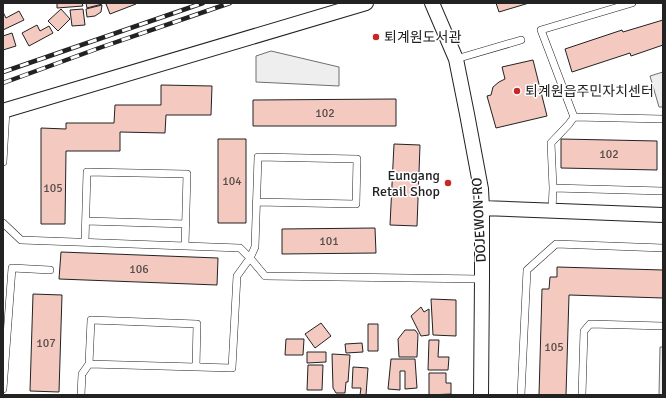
<svg xmlns="http://www.w3.org/2000/svg" width="666" height="398" font-family="Signika,'Noto Sans KR',sans-serif">
<rect width="100%" height="100%" fill="#fff"/>
<path fill="#eee" stroke="#6f6f6f" d="M271,51L339,67V86L256,82V56Z
M663,72V107H659L650,76Z
M660,347H663V395H659Z"/>
<path fill="#f3c9c0" stroke="#222" d="M57,3H82L83,6L57,8Z
M86,3H102V4L87,8Z
M108,3H136V4L110,14L106,4Z
M496,3H529L499,12Z
M102,5L101,12L95,16L87,17L86,9Z
M61,9L70,19L58,31L48,21Z
M83,9L85,25L72,26L70,10Z
M19,11L24,20L3,30V12L6,18Z
M663,20V45L631,56L630,53L572,72L565,49L622,30L623,32Z
M37,25L40,31L49,26L53,33L29,46L22,33Z
M12,33L16,46L3,50V36Z
M533,60L547,116L496,128L487,96L491,95L493,87L499,82L505,79L502,67Z
M161,85L212,86L211,115H166L165,133L120,132V151H66L65,224H41V128L66,129V123H114L115,105H161Z
M396,99V126H253V100Z
M218,139H246V223H218Z
M561,139L657,141V170L561,168Z
M394,144L420,145L417,226L390,225Z
M375,228L376,253L282,254V229Z
M61,252L218,258L217,285L59,279Z
M557,267L663,270V298L569,295L566,395H539L542,289H549L550,277H557Z
M33,294L62,295L59,392L30,391Z
M431,299L456,300V336L433,335Z
M421,307L424,312L429,309V335L421,336L411,316Z
M321,323L331,336L315,348L305,334Z
M368,324H378V351H368Z
M405,330H415L418,334L417,357H399L398,339Z
M286,339H304L303,355H285Z
M429,340H439L438,357H449L448,370H428Z
M362,343L363,352L346,353L345,344Z
M307,352H326V362L307,363Z
M332,354L350,355L348,382H346L345,393H336L333,388Z
M391,359H415L417,388L405,389V371H400V390L388,389Z
M308,365H323L322,390H307Z
M353,367L368,368L366,395H360L361,388H352Z
M429,373H446V383H451V394L429,395Z"/>
<g fill="none" stroke-linecap="round" stroke-linejoin="round">
<defs>
<path id="lane" d="M632,3L541,30L574,117L663,119
M456,59L521,40
M3,162L6,110
M553,188L551,143L569,124L574,117
M552,211L553,188L663,191
M86,221L186,224
M3,223L21,240L240,248L250,258L255,247L258,157L357,159L356,204L256,202
M85,242L87,172L187,174L185,246
M196,367L197,324L91,320L89,364L232,368L237,276L250,258L265,276L482,279
M3,389L12,268L50,270
M81,395L82,374L89,364
M521,395L527,270L556,244L663,248
M582,395L584,331L590,324L663,326"/>
<path id="street" d="M432,3L456,59L467,114L481,189L482,208V279L481,395
M6,110L366,3
M482,208L663,215"/>
</defs>
<use href="#lane" stroke="#222" stroke-width="8"/>
<use href="#street" stroke="#222" stroke-width="16"/>
<use href="#lane" stroke="#fff" stroke-width="7"/>
<use href="#street" stroke="#fff" stroke-width="14"/>
<defs>
<path id="rail" d="M3,72L203,3
M3,83L102,47L230,3"/>
</defs>
<use href="#rail" stroke="#222" stroke-width="4.5"/>
<use href="#rail" stroke="#fff" stroke-width="3" stroke-dasharray="9" stroke-linecap="butt"/>
</g>
<g fill="#c62828" stroke="#fff" stroke-width="1.5">
<circle cx="376" cy="37" r="4"/>
<circle cx="517" cy="91" r="4"/>
<circle cx="448" cy="183" r="4"/>
</g>
<g text-anchor="middle" dominant-baseline="central" stroke-width="3" stroke-linejoin="round" paint-order="stroke">
<g font-size="12" fill="#564c4a">
<text x="325" y="113">102</text>
<text x="609" y="154">102</text>
<text x="232" y="181">104</text>
<text x="53" y="188">105</text>
<text x="329" y="241">101</text>
<text x="139" y="269">106</text>
<text x="46" y="343">107</text>
<text x="554" y="347">105</text>
</g>
<g font-size="14" fill="#222" stroke="#fff" text-anchor="start">
<text x="384" y="37">퇴계원도서관</text>
<text x="525" y="91">퇴계원읍주민자치센터</text>
<text x="440" y="175" text-anchor="end">Eungang<tspan x="440" dy="16">Retail Shop</tspan></text>
</g>
<g font-size="14" fill="#222" stroke="#fff">
<text transform="translate(479 220) rotate(-93)">DOJEWON-RO</text>
</g>
</g>
<rect width="666" height="398" fill="none" stroke="#222222" stroke-width="8"/>
</svg>
